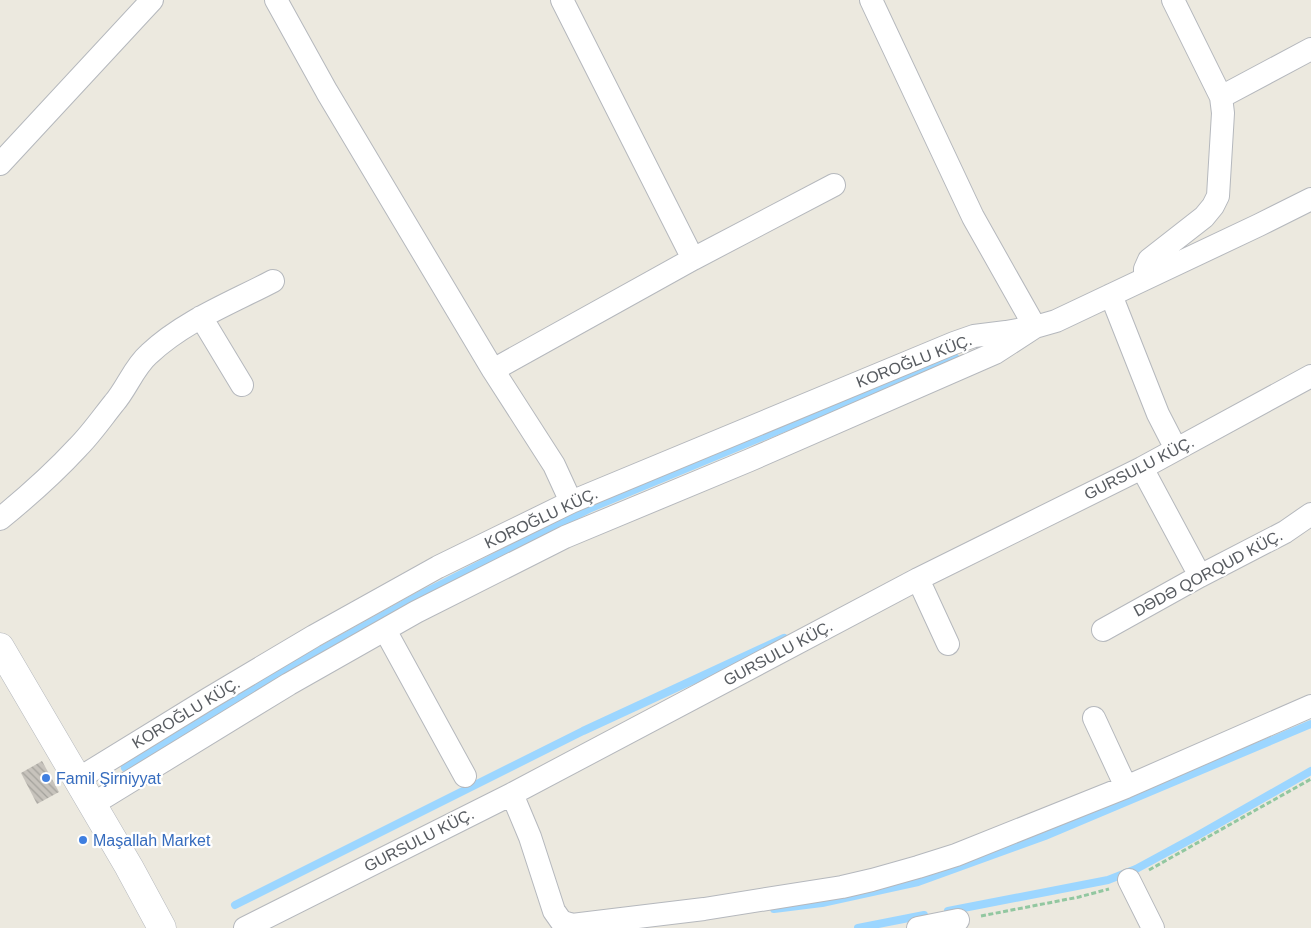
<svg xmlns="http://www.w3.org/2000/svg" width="1311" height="928" font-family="Helvetica,sans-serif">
<defs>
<pattern id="building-back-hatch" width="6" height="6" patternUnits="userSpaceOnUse" patternTransform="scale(1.25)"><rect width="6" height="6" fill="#c7c3bc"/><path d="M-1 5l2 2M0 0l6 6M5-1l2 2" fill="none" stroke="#a4a29c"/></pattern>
</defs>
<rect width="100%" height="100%" fill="#ece9df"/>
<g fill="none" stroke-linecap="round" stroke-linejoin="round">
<path stroke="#9cd6ff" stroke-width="8" d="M125,768L278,674L422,594L591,508L955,357
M235,905L583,731L784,638
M774,909L822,903L918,882L1045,836L1311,724
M948,911L1108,880L1136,869L1195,837L1311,771
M858,928L924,915"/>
</g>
<path fill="url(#building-back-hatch)" d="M42,761L59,792L37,804L21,773Z"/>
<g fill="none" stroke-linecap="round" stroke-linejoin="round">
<defs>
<path id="minor" d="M276,0L327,92L493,370L554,465L571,502
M562,0L693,259
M1221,97L1311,49
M0,164L152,0
M1145,278V269L1149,260L1204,217L1213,206L1218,196L1223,113L1221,97L1173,0
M1111,295L1158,414L1176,449
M201,317L242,385
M493,370L693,259L834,185
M1142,468L1200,576
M0,519C27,497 54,473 78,447C91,434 102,418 114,403C127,388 134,367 149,354C184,321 231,303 273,281
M918,579L948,644
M385,630L465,776
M1103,630L1200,576L1285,532L1311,514
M1094,718L1126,787
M78,779L208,699L314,636L438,567L571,502L954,343L974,336L1006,332L1035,327L1056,321L1259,225L1311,199
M512,794L530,837L554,911L561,921L572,925L704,909L842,887L872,880L918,867L956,855L1126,787L1311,706
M93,804L289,684L416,612L565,537L750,460L995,353L1035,327L973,217L871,0
M1129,880L1153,928
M245,928L512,794L918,579L1142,468L1311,376
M918,928L958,920"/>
<path id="tertiary" d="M0,647L129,867L162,928"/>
</defs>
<use href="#minor" stroke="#b5b8bd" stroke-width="24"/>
<use href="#tertiary" stroke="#b5b8bd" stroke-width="29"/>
<path stroke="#92c7a0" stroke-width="3" stroke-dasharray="5 2.5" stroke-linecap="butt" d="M1149,870L1311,779
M981,916L1079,897L1109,889"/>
<use href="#minor" stroke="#fff" stroke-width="22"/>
<use href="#tertiary" stroke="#fff" stroke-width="28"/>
</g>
<g fill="#3f7fe0" stroke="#fff" stroke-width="2">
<circle cx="46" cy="778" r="5"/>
<circle cx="83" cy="840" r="5"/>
</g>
<g text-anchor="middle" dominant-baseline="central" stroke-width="4.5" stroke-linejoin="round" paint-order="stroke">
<g font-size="16" fill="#585c61" stroke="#fff">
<text transform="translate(914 361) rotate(-21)">KOROĞLU KÜÇ.</text>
<text transform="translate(1139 468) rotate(-27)">GURSULU KÜÇ.</text>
<text transform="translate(541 518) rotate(-25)">KOROĞLU KÜÇ.</text>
<text transform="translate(1208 573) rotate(-28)">DƏDƏ QORQUD KÜÇ.</text>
<text transform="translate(778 653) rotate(-28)">GURSULU KÜÇ.</text>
<text transform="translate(186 713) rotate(-31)">KOROĞLU KÜÇ.</text>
<text transform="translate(419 840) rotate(-27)">GURSULU KÜÇ.</text>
</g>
<g font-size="16" fill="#366cbe" stroke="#fff" text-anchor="start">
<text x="56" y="778">Famil Şirniyyat</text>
<text x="93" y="840">Maşallah Market</text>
</g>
</g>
</svg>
